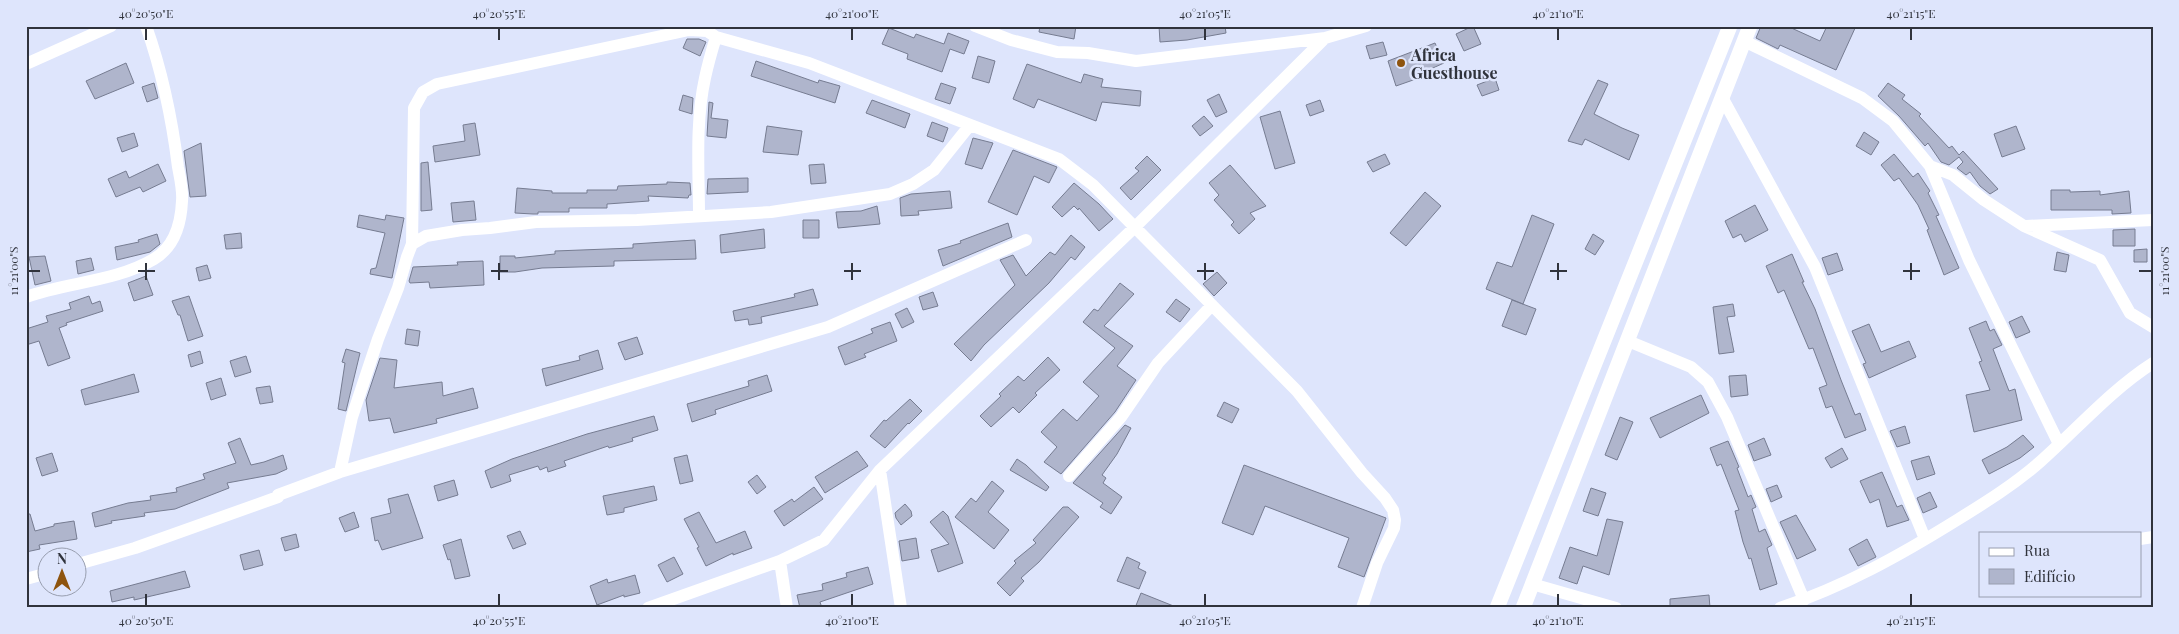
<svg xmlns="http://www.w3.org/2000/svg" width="2179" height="634" font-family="'Playfair Display',serif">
<rect width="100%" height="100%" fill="#dee5fc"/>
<path fill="#afb5cc" stroke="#767c91" d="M1040,26H1076L1074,39L1039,32Z
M1159,26H1225L1226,33L1187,40L1160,42Z
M1473,26L1481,44L1464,51L1456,34Z
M1761,26H1787L1820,41L1827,26H1856L1836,70L1780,45L1778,49L1756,38Z
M889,28L914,38L916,34L944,44L948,33L969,41L964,54L950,49L942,72L907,59L908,54L882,44Z
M687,39H699L706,42L700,56L683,48Z
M1383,42L1387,55L1370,59L1366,46Z
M1435,43L1444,63L1415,76L1416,79L1396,86L1388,61Z
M978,56L995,61L989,83L972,78Z
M756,61L818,83L819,80L840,86L835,103L751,76Z
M126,63L134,83L95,99L86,81Z
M1027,64L1081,83L1084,74L1103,79L1101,87L1141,91L1140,106L1102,102L1096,121L1038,99L1034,108L1013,99Z
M1495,78L1499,90L1482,96L1477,85Z
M1598,80L1608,84L1594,114L1622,128L1639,135L1629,160L1585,139L1582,145L1568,141Z
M154,83L158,98L147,102L142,87Z
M941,83L956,88L950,104L935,99Z
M1888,83L1905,95L1902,99L1921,114L1919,116L1949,148L1952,146L1959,155L1963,151L1998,189L1990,194L1980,186L1970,172L1966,175L1957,168L1963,162L1959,157L1949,165L1941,162L1928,143L1925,146L1899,116L1878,96Z
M1219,94L1227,112L1216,117L1207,100Z
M683,95L693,98L692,114L679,110Z
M872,100L910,114L905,128L866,113Z
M1320,100L1324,111L1310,116L1306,105Z
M709,102L713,103L711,118L728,120L726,138L707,136Z
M1280,111L1295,163L1275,169L1260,117Z
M1204,116L1213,126L1200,136L1192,126Z
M932,122L948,128L943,142L927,136Z
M475,123L480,155L435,162L433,146L465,141L463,125Z
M767,126L802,131L798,155L763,152Z
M2016,126L2025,149L2002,157L1994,134Z
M1864,132L1879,142L1871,155L1856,146Z
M134,133L138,146L122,152L117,138Z
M973,138L993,143L982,169L965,164Z
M201,143L206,196L190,197L184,151Z
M1013,150L1057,167L1049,183L1034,176L1017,215L988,202Z
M1385,154L1390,164L1373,172L1367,162Z
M1894,154L1913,177L1918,173L1930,191L1928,193L1939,215L1936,216L1959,268L1944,275L1927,230L1929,229L1918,205L1899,178L1894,181L1881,165Z
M1147,156L1161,170L1131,200L1120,188L1139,171L1135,168Z
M428,162L432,210L421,211V163Z
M158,164L166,181L143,192L140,187L116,197L108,179L126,171L129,178Z
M824,164L826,183L811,184L809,165Z
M1230,165L1266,206L1250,213L1255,219L1239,234L1231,225L1234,222L1214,200L1219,195L1209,183Z
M748,178V192L707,194L708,179Z
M667,182L690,183L691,195H689L688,198L648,196L649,201L607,204V208H569V212H538V214H533L515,213L517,188L552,191V193H587V190H617L618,186L667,184Z
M1074,183L1099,204L1113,219L1099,231L1079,208L1078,210L1074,206L1062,217L1052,207Z
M2051,190H2070V192L2100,191V195L2129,191L2131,213L2112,214V210H2051Z
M950,191L952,208L918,211L919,215L901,216L900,198L911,194Z
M1425,192L1441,206L1406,246L1390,233Z
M474,201L476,220L453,222L451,203Z
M1755,205L1768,230L1745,242L1741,234L1733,238L1725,221Z
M877,206L880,224L838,228L836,212L861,211Z
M359,215L385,220L386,215L404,218L392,278L370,274L371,269L376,268L385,233L357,227Z
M1532,215L1554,224L1523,304L1486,289L1497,262L1512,267Z
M803,220H819V238H803Z
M1008,223L1012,237L943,266L938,250L961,243L960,241Z
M764,229L765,248L721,253L720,235Z
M2135,229V246H2113V230Z
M241,233L242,248L226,249L224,235Z
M157,234L160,244L150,252L117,260L115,247L139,242L138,240Z
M1593,234L1604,241L1595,255L1585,249Z
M1071,235L1085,247L1075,260L1071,257L1049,283L984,345L971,361L954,344L1015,285L1000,260L1013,255L1026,276L1050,252L1055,255Z
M695,240L696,259L614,261V266L542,268L515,272H500V256H515V258L555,254V251L633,248V244Z
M2147,249V262H2134V250Z
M2057,252L2069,255L2066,272L2054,270Z
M1837,253L1843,270L1828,275L1822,258Z
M1792,254L1804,282H1802L1815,309L1841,380L1855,415L1860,413L1866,430L1845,438L1832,406L1826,408L1819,388L1827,385L1813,348L1809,349L1784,290L1778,293L1766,266Z
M45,256L51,281L35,285L29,257Z
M91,258L94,270L78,274L76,261Z
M483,261L484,285L430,288L429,282L410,283L409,281L413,267L458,265L457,262Z
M207,265L211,278L199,281L196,268Z
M1217,272L1227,283L1214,296L1203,284Z
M146,276L153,295L134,301L128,283Z
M1120,283L1134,294L1104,326L1133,346L1117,366L1136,380L1115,412L1061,474L1044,462L1057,447L1041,432L1063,409L1077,421L1099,396L1083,382L1115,348L1083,322L1094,309L1098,311Z
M813,289L818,305L761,317L762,323L749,325L748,319L735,321L733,311L795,297L794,294Z
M933,292L938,306L923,310L919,297Z
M89,296L92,304L100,301L103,311L66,323L67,325L59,328L70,358L48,366L39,341L26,345V329L48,322L46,316L71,309L69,303Z
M189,296L203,336L188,341L180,315H178L172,301Z
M1176,299L1190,309L1180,322L1166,312Z
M1512,300L1536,309L1526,335L1502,326Z
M1733,304L1735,316L1727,317L1734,352L1719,354L1713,307Z
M907,308L914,322L902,328L895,314Z
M2022,316L2030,332L2016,338L2009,322Z
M1986,321L1990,331L1994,329L2002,345L1993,349L2009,391L2015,389L2022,420L1974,432L1966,395L1990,390L1979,362L1982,361L1969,328Z
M890,322L897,341L864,354L866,357L845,365L838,347L873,333L871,329Z
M1869,324L1881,352L1909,341L1916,357L1869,378L1863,364L1866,363L1852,331Z
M407,329L420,331L418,346L405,344Z
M637,337L643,354L625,360L618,343Z
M346,349L360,353L346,411L338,409L345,363L342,362Z
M598,350L603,369L546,386L542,369L580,360L579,356Z
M200,351L203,363L191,367L188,355Z
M246,356L251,372L235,377L230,361Z
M1048,357L1060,370L1035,393L1037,395L1019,413L1013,407L991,427L980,416L1001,396L999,394L1018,376L1024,381Z
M380,358L397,360L394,388L442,382L443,396L473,388L478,408L436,419L437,423L394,433L390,418L369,421L366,400Z
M134,374L139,392L85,405L81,390Z
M767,375L772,391L715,410L716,414L692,422L687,404L749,386L748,381Z
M1746,375L1748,395L1731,397L1729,376Z
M221,378L226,395L211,400L206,383Z
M270,386L273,402L260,404L256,388Z
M1701,395L1709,413L1660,438L1650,418Z
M910,399L922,411L909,424L908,423L885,448L870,436L884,420L886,421Z
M1224,402L1239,409L1232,423L1217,416Z
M654,416L658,430L632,438L633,441L609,448L608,446L564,461L566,466L548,472L547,467L540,470L538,466L509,475L511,481L491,488L485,471L512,459L587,434Z
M1620,417L1633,422L1617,460L1605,455Z
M1125,425L1131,428L1117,454L1102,475L1106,478L1103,483L1122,497L1111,514L1100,507L1103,503L1073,483Z
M1905,426L1910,443L1897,447L1890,431Z
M2023,435L2034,447L2020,458L1989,474L1982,460L2007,447Z
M240,438L251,465L264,462L283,455L287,469L276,474L227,483L229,488L175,509L144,513L145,516L111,521L112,523L95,527L92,513L128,503L151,500L150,496L177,492L176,488L205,479L203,474L236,463L228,443Z
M1764,438L1771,455L1754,461L1748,445Z
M1728,441L1739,467L1737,468L1748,497L1751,495L1756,507L1752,509L1759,532L1765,529L1772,545L1767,548L1777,584L1760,590L1751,558L1749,559L1743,542L1735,511L1739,510L1721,464L1717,466L1710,448Z
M1842,448L1848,459L1831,468L1825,458Z
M857,451L868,466L825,493L815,477Z
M52,453L58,471L42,476L36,458Z
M687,455L693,481L680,484L674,458Z
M1929,456L1935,474L1917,480L1911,461Z
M1017,459L1026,465L1049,487L1046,491L1010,470Z
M1244,465L1386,518L1364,577L1338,567L1349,538L1265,506L1253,535L1222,523Z
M1882,472L1897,507L1902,505L1909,520L1887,527L1879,499L1870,503L1860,481Z
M757,475L766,487L757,494L748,482Z
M454,480L458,495L438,501L434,486Z
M992,481L1004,491L988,512L1009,530L994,549L955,517L971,498L976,502Z
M1777,485L1782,497L1771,502L1766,489Z
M654,486L657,500L624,508V512L607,515L603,496Z
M814,487L823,499L784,526L774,511L792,499L794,502Z
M1591,488L1606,493L1598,516L1583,511Z
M1930,492L1937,507L1923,513L1917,498Z
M408,494L423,538L382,550L378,540L375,541L371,518L391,513L388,499Z
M905,504L911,511L912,516L901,525L896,518L895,513Z
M1063,507H1068L1079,517L1039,562L1021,578L1024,581L1010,596L997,583L1016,563L1014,561L1036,543L1033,540Z
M943,511L948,516L963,563L938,572L931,550L949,544L930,522Z
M354,512L359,527L345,532L339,518Z
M699,512L716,543L745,531L752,548L733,555V553L706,566L697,548L699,547L684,519Z
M26,514H30L35,531L54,526V524L74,521L77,539L39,545L40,549L26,552Z
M1796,515L1816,550L1797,559L1780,522Z
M1607,519L1623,522L1609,575L1583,566L1577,584L1559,578L1570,547L1597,556Z
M520,531L526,544L513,549L507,536Z
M296,534L299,547L285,551L281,538Z
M916,538L919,558L902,561L899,541Z
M461,539L470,576L455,579L450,559L448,560L443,545Z
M1867,539L1876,557L1858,566L1849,549Z
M259,550L263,565L244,570L240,555Z
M674,557L683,574L667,582L658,565Z
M1127,557L1140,563L1138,568L1146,572L1139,589L1117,581Z
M868,567L873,584L820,602L822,608H800L797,595L823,590L822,584L847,577L846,573Z
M185,571L190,587L134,600V597L112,602L110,591Z
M635,575L640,593L624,597V595L597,605L590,586L607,579L608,583Z
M1141,593L1176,607L1175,608H1135Z
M1709,595L1710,608H1670V599Z"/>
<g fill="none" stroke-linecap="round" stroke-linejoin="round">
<path stroke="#fff" stroke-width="12" d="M975,26L1011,40L1057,52L1088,53L1136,61L1325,38L1366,26
M1744,41L1862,98L1893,121L1930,166L1969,260L2059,444
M26,64L111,26
M1723,99L1815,267L1925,539
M1930,166L1953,175L1984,200L2024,226L2100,260L2130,313L2153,327
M699,216C699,171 695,123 705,78C708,64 712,50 716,37
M2026,226L2153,220
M412,244L414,108L423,92L437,84L689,30L707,31L716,37L809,63L1059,159L1093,185L1297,391L1362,473L1385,498L1393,510L1395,520L1394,528L1377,563L1362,608
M26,297C67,282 115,282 154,259C174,247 181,224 182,201C183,190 180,178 178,167C172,119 162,71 146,26
M1628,341L1691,367L1708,382L1727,417L1804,600
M880,470L901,608
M340,472L352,417L378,339L398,288L407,257L412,244L426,236L462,230L490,228L536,222L637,220L771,212L890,194L913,184L934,170L970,125
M1069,476L1121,417L1158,363L1212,305
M2140,539L2153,537
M780,561L787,608
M78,564L135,548L278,497V495L340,472L828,327L1026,240
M26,579L48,573
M1532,584L1616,608
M648,608L780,561L824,540L880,470L1135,227L1325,38
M1780,608C1845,586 1899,556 1957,520C1986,502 2015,484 2041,461C2078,428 2111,390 2153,363"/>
<path stroke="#fff" stroke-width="15" d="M1497,608L1730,26
M1523,608L1750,26"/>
</g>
<path fill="none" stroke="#30333c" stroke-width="2" d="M146,28V40M499,28V40M852,28V40M1205,28V40M1558,28V40M1911,28V40M146,263V280M499,263V280M852,263V280M1205,263V280M1558,263V280M1911,263V280M28,271H40M138,271H155M491,271H508M844,271H861M1197,271H1214M1550,271H1567M1903,271H1920M2139,271H2152M146,594V606M499,594V606M852,594V606M1205,594V606M1558,594V606M1911,594V606"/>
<circle fill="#8e540e" stroke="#dee5fc" stroke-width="2" cx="1401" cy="63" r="5"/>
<g text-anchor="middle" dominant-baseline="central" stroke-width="5" stroke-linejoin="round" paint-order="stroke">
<g font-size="16" font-weight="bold" fill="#30333c" stroke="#dee5fc" text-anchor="start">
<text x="1411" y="54">Africa<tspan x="1411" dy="18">Guesthouse</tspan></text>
</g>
</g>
<rect width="2179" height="634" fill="none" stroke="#dee5fc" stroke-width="55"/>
<rect x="1979" y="532" width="162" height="65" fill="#dee5fc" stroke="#989eaf"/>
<rect x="1989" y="548" width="25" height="8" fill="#ffffff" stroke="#989eaf"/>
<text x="2024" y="556" font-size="15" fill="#30333c">Rua</text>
<rect x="1989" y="569" width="25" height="15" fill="#afb5cc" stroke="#989eaf"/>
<text x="2024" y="582" font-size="15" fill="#30333c">Edifício</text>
<g transform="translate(62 572)"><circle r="24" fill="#dee5fc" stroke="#989eaf"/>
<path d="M0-4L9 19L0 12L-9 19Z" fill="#8e540e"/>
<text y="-8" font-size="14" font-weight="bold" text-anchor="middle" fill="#30333c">N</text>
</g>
<rect x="28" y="28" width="2124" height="578" fill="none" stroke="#30333c" stroke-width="2"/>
<g font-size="12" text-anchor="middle" fill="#30333c">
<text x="146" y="18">40°20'50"E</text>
<text x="499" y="18">40°20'55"E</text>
<text x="852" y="18">40°21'00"E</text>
<text x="1205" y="18">40°21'05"E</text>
<text x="1558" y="18">40°21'10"E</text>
<text x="1911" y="18">40°21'15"E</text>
<text transform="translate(14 271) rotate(-90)" y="4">11°21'00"S</text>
<text transform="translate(2165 271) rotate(-90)" y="4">11°21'00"S</text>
<text x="146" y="625">40°20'50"E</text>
<text x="499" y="625">40°20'55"E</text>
<text x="852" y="625">40°21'00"E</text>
<text x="1205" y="625">40°21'05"E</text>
<text x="1558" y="625">40°21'10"E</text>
<text x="1911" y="625">40°21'15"E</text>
</g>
</svg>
